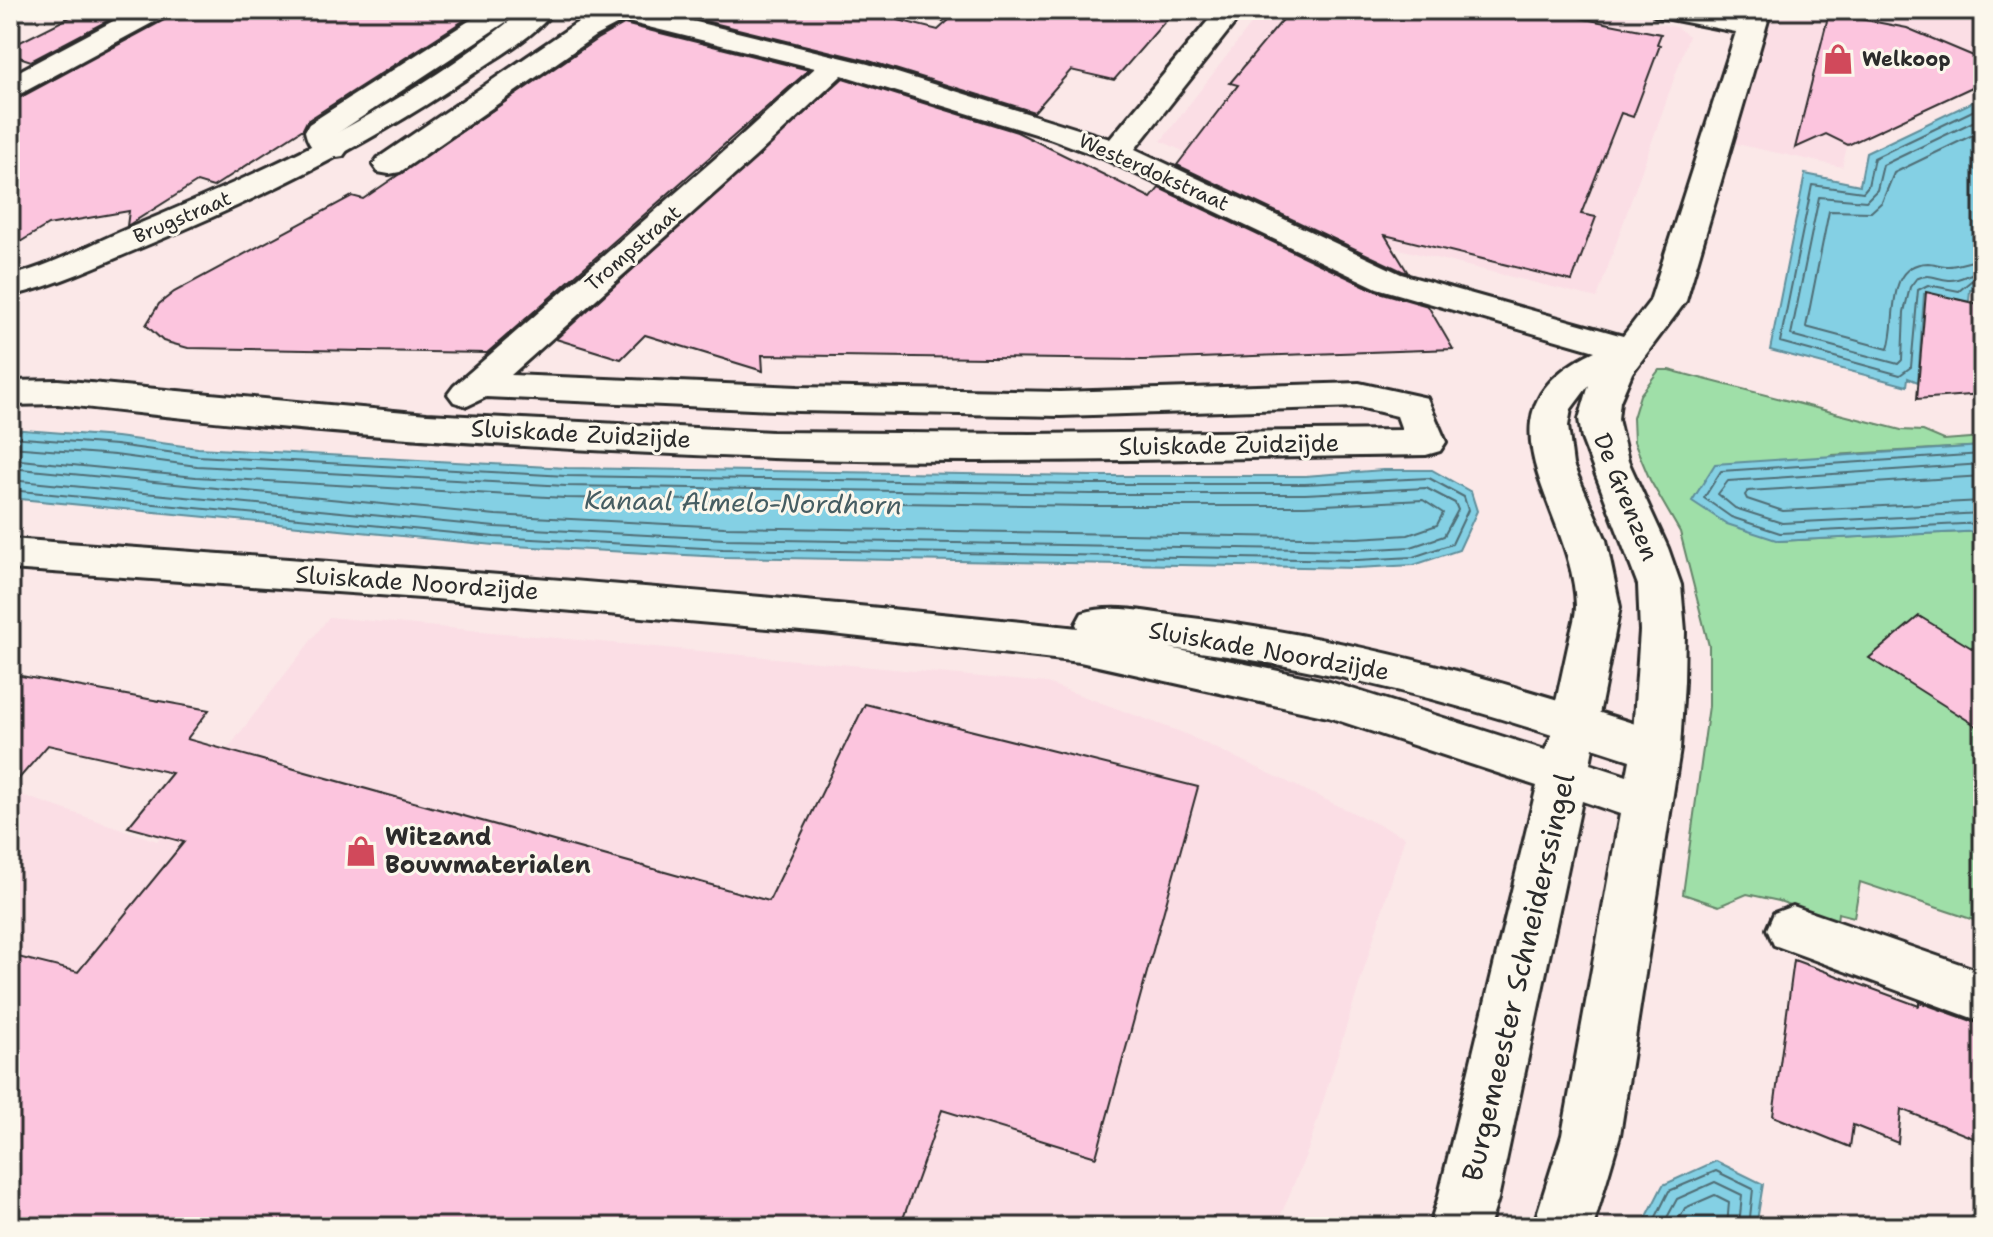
<svg xmlns="http://www.w3.org/2000/svg" width="1993" height="1237" font-family="'Shantell Sans',sans-serif">
<rect width="100%" height="100%" fill="#fbe8e8"/>
<filter id="ink" filterUnits="userSpaceOnUse"><feTurbulence type="fractalNoise" baseFrequency=".0125" numOctaves="2"/><feDisplacementMap in="SourceGraphic" scale="16" xChannelSelector="R" yChannelSelector="G"/><feConvolveMatrix kernelMatrix="1 2 1 2 8 2 1 2 1" color-interpolation-filters="sRGB"/></filter>
<g filter="url(#ink)">
<path fill="#fbdee5" d="M1262,10H1589L1676,27L1689,36L1597,298L1391,247L1161,141Z
M1768,10H1983V82L1847,147L1842,167L1732,143Z
M329,617L1047,683L1181,732L1405,837L1308,1150L1276,1227H10V791L157,841Z"/>
<path fill="#9fdfa8" stroke="#65856a" stroke-width="2" d="M1659,370H1669L1901,430L1923,431L1944,440L1983,437V446L1833,455L1779,541L1983,531V923L1860,882L1854,917L1838,913L1837,921L1779,901L1747,894L1719,906L1683,894L1709,706V646L1680,532L1650,480L1634,442L1633,418L1640,395Z"/>
<path fill="#84d0e4" stroke="#608e9a" stroke-width="2" d="M1983,97V290H1970L1969,302L1924,294L1918,382L1908,378L1907,386L1770,350L1805,174L1860,185L1866,153Z
M10,429L117,437L198,448L567,468L1091,476H1305L1383,470H1432L1471,492L1477,511L1459,550L1414,565L1357,568L723,557L494,545L10,498Z
M1983,446V531L1779,541L1727,524L1692,501L1715,464Z
M1716,1161L1763,1184L1756,1227L1642,1226L1663,1185Z"/>
<g fill="none" stroke-linecap="round" stroke-linejoin="round">
<path stroke="#4f6d75" stroke-width="2" d="M1983,106L1874,158L1868,186L1863,192L1812,185L1780,342L1900,375L1911,367L1918,290L1928,285L1959,291L1971,281L1983,282
M1983,117L1883,165L1877,190L1866,201L1819,197L1791,335L1898,364L1902,360L1904,312L1910,287L1916,279C1930,272 1935,279 1949,280C1962,281 1970,271 1983,272
M1983,130L1894,173L1882,202L1871,212L1829,211L1806,327L1888,349C1898,320 1884,264 1928,263C1934,263 1940,266 1946,266C1959,267 1970,259 1983,260
M10,437L116,445L197,456L566,476L1091,484H1305L1429,478L1464,497L1468,510L1452,544L1413,557L1357,560L723,549L494,537L10,490
M10,447L115,455L197,466L566,486L1091,494H1305L1426,488L1455,503L1458,510L1444,536L1411,547L1357,550L724,539L495,527L10,480
M1983,454L1721,471L1704,498L1731,517L1780,533L1983,523
M10,459L196,477L565,498L1091,506H1305L1423,500L1443,513L1437,525L1408,535L1357,538L724,527L496,515L10,468
M1983,464L1728,481L1718,494L1735,508L1782,523L1983,513
M1983,476L1748,491L1745,495L1747,499L1783,511L1983,501
M1651,1227L1669,1191L1716,1171L1753,1189L1749,1227
M1662,1227L1677,1199L1715,1182L1742,1195L1739,1227
M1675,1227L1685,1208L1715,1195L1729,1202L1727,1227"/>
</g>
<path fill="#fcc5de" stroke="#2b2b2b" stroke-width="2" d="M84,10H128L31,61L10,54V47Z
M172,10H480L307,121L303,129L213,187L197,182L127,226L129,211L48,225L10,248V100L21,97L166,19Z
M660,10H858L938,30L960,10H1175L1114,80L1071,70L1034,112L869,61Z
M1291,10H1539L1661,34L1657,44L1660,45L1633,117L1621,113L1581,214L1596,217L1572,281L1385,235L1408,273L1402,271L1177,165L1238,85L1230,83Z
M1829,13L1907,28L1983,60V82L1848,145L1826,134L1795,148Z
M624,24L809,70L487,353L188,348L163,341L146,325L159,304L174,292L352,196L363,199L597,39Z
M843,78L1017,132L1151,198L1159,188L1376,291L1428,306L1453,349L1143,360L762,355L763,371L645,335L621,359L556,339Z
M1926,292L1983,305V394L1917,399Z
M1919,616L1983,655V730L1869,658Z
M10,674L209,710L187,739L769,901L865,704L1198,787L1096,1157L942,1110L900,1227H10V955L78,972L184,842L128,827L172,773L48,745L10,789Z
M1794,960L1919,1006V1002L1983,1025V1142L1901,1109L1898,1143L1853,1125L1850,1147L1773,1116Z"/>
<g fill="none" stroke-linecap="round" stroke-linejoin="round">
<defs>
<path id="lane" d="M954,10L942,19L934,14L937,10Z"/>
<path id="street" d="M134,10H169L165,16L20,94L10,97V76Z
M486,10H519L515,16L336,134L348,149L343,156C323,160 309,151 305,131L309,124Z
M603,10H647L868,64L1110,139L1217,10H1245L1135,149L1401,274L1623,336L1650,301L1736,32L1655,16L1651,10H1708L1741,16L1743,10H1771L1686,301L1632,373L1620,401L1618,419L1628,461L1668,548L1681,585L1685,631L1684,681L1680,749L1673,762L1656,768L1639,762L1632,749L1640,631L1638,585L1582,439L1579,419L1589,385L1571,409L1568,426L1573,465L1606,540L1620,607L1597,725L1591,738L1574,743L1557,738L1551,725C1557,697 1563,669 1569,642C1571,631 1576,617 1576,606C1574,508 1463,413 1595,351L1377,288L1105,159L1052,139L842,75L755,157L511,375L798,387L1060,392L1359,383L1427,398L1446,442L1440,451L1426,455C1208,458 990,465 772,458C536,450 292,432 58,404L10,405V381L58,380L427,414L772,432L1030,434L1402,430L1397,416L1359,407L1060,416L798,411L486,397L467,406L454,402L448,394L454,386L733,143L815,68L624,21L595,36L400,172L389,174L378,172L373,165L378,158L575,24Z
M1793,906L1983,972V1022L1774,945L1767,929L1774,913Z"/>
<path id="secondary" d="M523,10H554C537,34 507,51 483,67C379,140 269,194 152,243C105,262 59,285 10,296V276C51,266 91,244 129,228C267,171 408,107 523,10Z
M10,539C367,564 723,590 1078,628L1076,624L1082,613C1114,603 1152,613 1184,617C1351,637 1514,684 1673,736L1680,749L1620,1135L1593,1227H1533L1562,1135L1620,814L1582,801L1498,1199L1489,1227H1429L1438,1199L1537,786L1328,717L1080,662L824,633L435,599L10,569ZM1170,648C1300,664 1428,694 1552,735L1545,750L1330,682ZM1593,748L1630,760L1627,776L1590,764Z"/>
</defs>
<use href="#lane" stroke="#2b2b2b" stroke-width="6"/>
<use href="#street" stroke="#2b2b2b" stroke-width="6"/>
<use href="#secondary" stroke="#2b2b2b" stroke-width="6"/>
<use href="#lane" fill="#fbf7ec" fill-rule="evenodd"/>
<use href="#street" fill="#fbf7ec" fill-rule="evenodd"/>
<use href="#secondary" fill="#fbf7ec" fill-rule="evenodd"/>
</g>
</g>
<defs>
<symbol id="shop-bare" viewBox="-9 -9 18 18"><path d="M-5-2.5h2.3a2.7 3.5 0 0 1 5.4 0H5L5.5 6h-11ZM-1.5-2.5h3a1.5 2.3 0 0 0-3 0Z" fill="#d1495b" stroke="#fbf7ec" stroke-width="2.5" paint-order="stroke"/></symbol>
</defs>
<g fill-rule="evenodd">
<use href="#shop-bare" x="1816" y="37" width="44" height="44"/>
<use href="#shop-bare" x="339" y="829" width="44" height="44"/>
</g>
<g text-anchor="middle" dominant-baseline="central" stroke-width="6" stroke-linejoin="round" paint-order="stroke">
<g font-size="20" font-weight="bold" fill="#2b2b2b" stroke="#fbf7ec" text-anchor="start">
<text x="1862" y="59">Welkoop</text>
</g>
<g font-size="20" fill="#2b2b2b" stroke="#fbf7ec">
<text transform="translate(1154 172) rotate(24)">Westerdokstraat</text>
<text transform="translate(182 217) rotate(-23)">Brugstraat</text>
<text transform="translate(633 248) rotate(-41)">Trompstraat</text>
</g>
<g font-size="24" fill="#2b2b2b" stroke="#fbf7ec">
<text transform="translate(581 434) rotate(3)">Sluiskade Zuidzijde</text>
<text transform="translate(1229 445) rotate(-1)">Sluiskade Zuidzijde</text>
<text transform="translate(1626 497) rotate(68)">De Grenzen</text>
<text transform="translate(417 583) rotate(4)">Sluiskade Noordzijde</text>
<text transform="translate(1269 651) rotate(10)">Sluiskade Noordzijde</text>
</g>
<g font-size="24" font-weight="bold" fill="#2b2b2b" stroke="#fbf7ec" text-anchor="start">
<text x="385" y="837">Witzand<tspan x="385" dy="28">Bouwmaterialen</tspan></text>
</g>
<g font-size="26" font-style="italic" fill="#465d62" stroke="#fbf7ec">
<text transform="translate(743 502) rotate(1)">Kanaal Almelo-Nordhorn</text>
</g>
<g font-size="28" fill="#2b2b2b" stroke="#fbf7ec">
<text transform="translate(1518 977) rotate(-77)">Burgemeester Schneiderssingel</text>
</g>
</g>
<rect width="1993" height="1237" fill="none" stroke="#fbf7ec" stroke-width="40"/>
<rect x="20" y="20" width="1953" height="1197" fill="none" stroke="#2b2b2b" stroke-width="3" filter="url(#ink)"/>
</svg>
